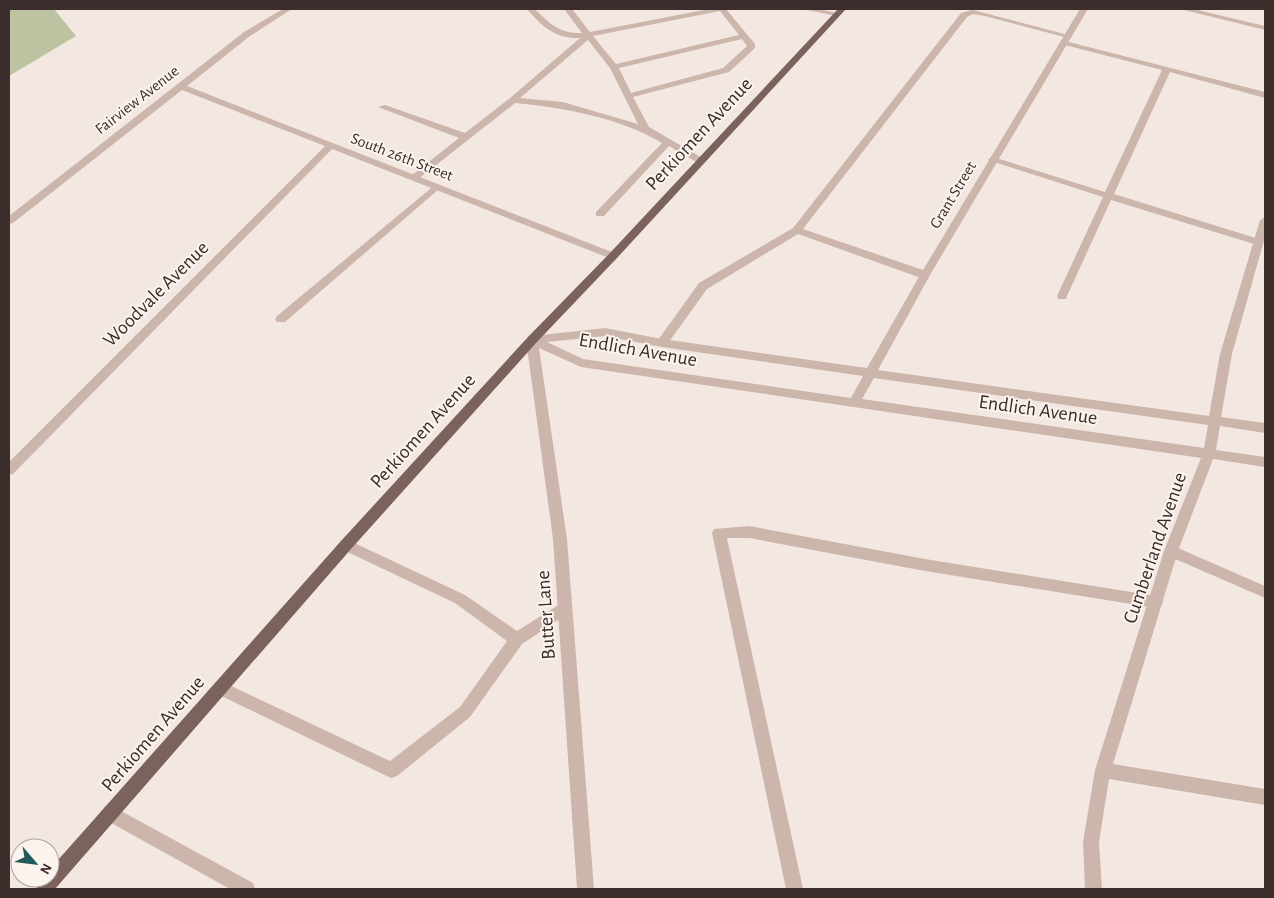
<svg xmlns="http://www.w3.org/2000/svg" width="1274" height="898" font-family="'Alegreya Sans',sans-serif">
<rect width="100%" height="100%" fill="#f3e8e1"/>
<path fill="#bdc3a0" d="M9,9H54L76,36L9,76Z"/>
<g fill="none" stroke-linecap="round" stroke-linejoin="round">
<path fill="#ccb6ac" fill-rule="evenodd" d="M527,9H535C550,24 560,34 582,33L564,9H572L590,32L709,9H726L755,44V48L729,72L633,97L649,127L704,159V163H698L669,146L604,216H596V212L662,143C618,117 565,108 515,103L417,180H411V176L459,138L378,107L385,105L465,133L510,98L580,38C556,39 542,27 527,9ZM720,11L739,35L616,64L593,36ZM742,39L747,46L723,68L631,93L619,68ZM588,40L610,68L638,124L563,102L520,98Z
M802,9H819L841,14L837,16Z
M973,10L1072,36L1068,38L985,16L973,14L967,17L803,229L929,272V278H921L798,234L707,289L666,346H658L656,343L658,340L699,283L793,228L961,13Z
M1061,40L1265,92V98L1170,72L1114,194L1262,240V244H1254L1111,200L1067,296L1066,299H1058L1057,296L1103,197L988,160L990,158H996L1105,192L1162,70L1061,44Z
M436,184L441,187L439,189L285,322H277L275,319L277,316Z
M749,526L925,559L1156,596L1161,598L1163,602L1161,606L1156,608L925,571L749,538H727L803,889H786L712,533L714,529Z
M346,539L465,595L517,631L560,604L565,602L570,604L572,608L570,612L522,644L470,717L397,776L391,778L215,693L212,688L215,683L220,681L225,683L390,761L460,707L507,641L455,603L341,549L339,545L341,541Z
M1171,545L1265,586V598L1166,555L1164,551L1166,547Z
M110,805L253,883L255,889H230L104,819L102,813L104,807Z"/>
<path fill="#ccb6ac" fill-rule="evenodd" d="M283,9H292L250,36L187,86L617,254L618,256L613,259L609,258L332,149L13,474L9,475V462L325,146L182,90L13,223L9,224V216L244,32Z
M1080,9H1088L930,275L878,370L1209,416L1220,354L1260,220L1265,217V237L1232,354L1221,417L1265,423V433L1220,426L1216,450L1265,457V467L1213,459L1178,551L1113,764L1265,789V805L1109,779L1099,842L1102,889H1085L1083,842L1095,770L1164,551L1201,458L581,367L539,348L567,539L594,889H577L553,539L526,340L532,336L605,328L662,339L867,368L920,275ZM605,336L662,347L863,376L851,398L583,359L547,342ZM874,378L1208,425L1204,448L862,399Z
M1180,9H1193L1265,26V30Z"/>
<path fill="#7c625c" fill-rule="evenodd" d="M838,9H846L617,258L536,343L351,549L55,889H36L42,878H50V869L341,541L528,337L609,254Z"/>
</g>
<g text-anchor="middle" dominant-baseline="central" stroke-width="4" stroke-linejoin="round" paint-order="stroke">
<g font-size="16" fill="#3a2d2b" stroke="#fbf3ed">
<text transform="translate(137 100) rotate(-38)">Fairview Avenue</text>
<text transform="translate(402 157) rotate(21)">South 26th Street</text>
<text transform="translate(953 195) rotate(-59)">Grant Street</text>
</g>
<g font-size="20" fill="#3a2d2b" stroke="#fbf3ed">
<text transform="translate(699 134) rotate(-47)">Perkiomen Avenue</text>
<text transform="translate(156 294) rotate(-45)">Woodvale Avenue</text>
<text transform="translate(638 350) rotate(10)">Endlich Avenue</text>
<text transform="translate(1038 410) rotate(8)">Endlich Avenue</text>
<text transform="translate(423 431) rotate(-48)">Perkiomen Avenue</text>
<text transform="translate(1155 548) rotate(-71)">Cumberland Avenue</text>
<text transform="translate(546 615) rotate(-94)">Butter Lane</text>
<text transform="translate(153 734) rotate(-49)">Perkiomen Avenue</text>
</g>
</g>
<rect width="1274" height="898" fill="none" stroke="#3a2d2b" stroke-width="20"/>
<g transform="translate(35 863) rotate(118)"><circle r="24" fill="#fbf3ed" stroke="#aea49f"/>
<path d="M0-4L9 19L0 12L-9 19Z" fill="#205c57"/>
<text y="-8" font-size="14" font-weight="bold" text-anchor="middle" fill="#3a2d2b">N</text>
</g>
</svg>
